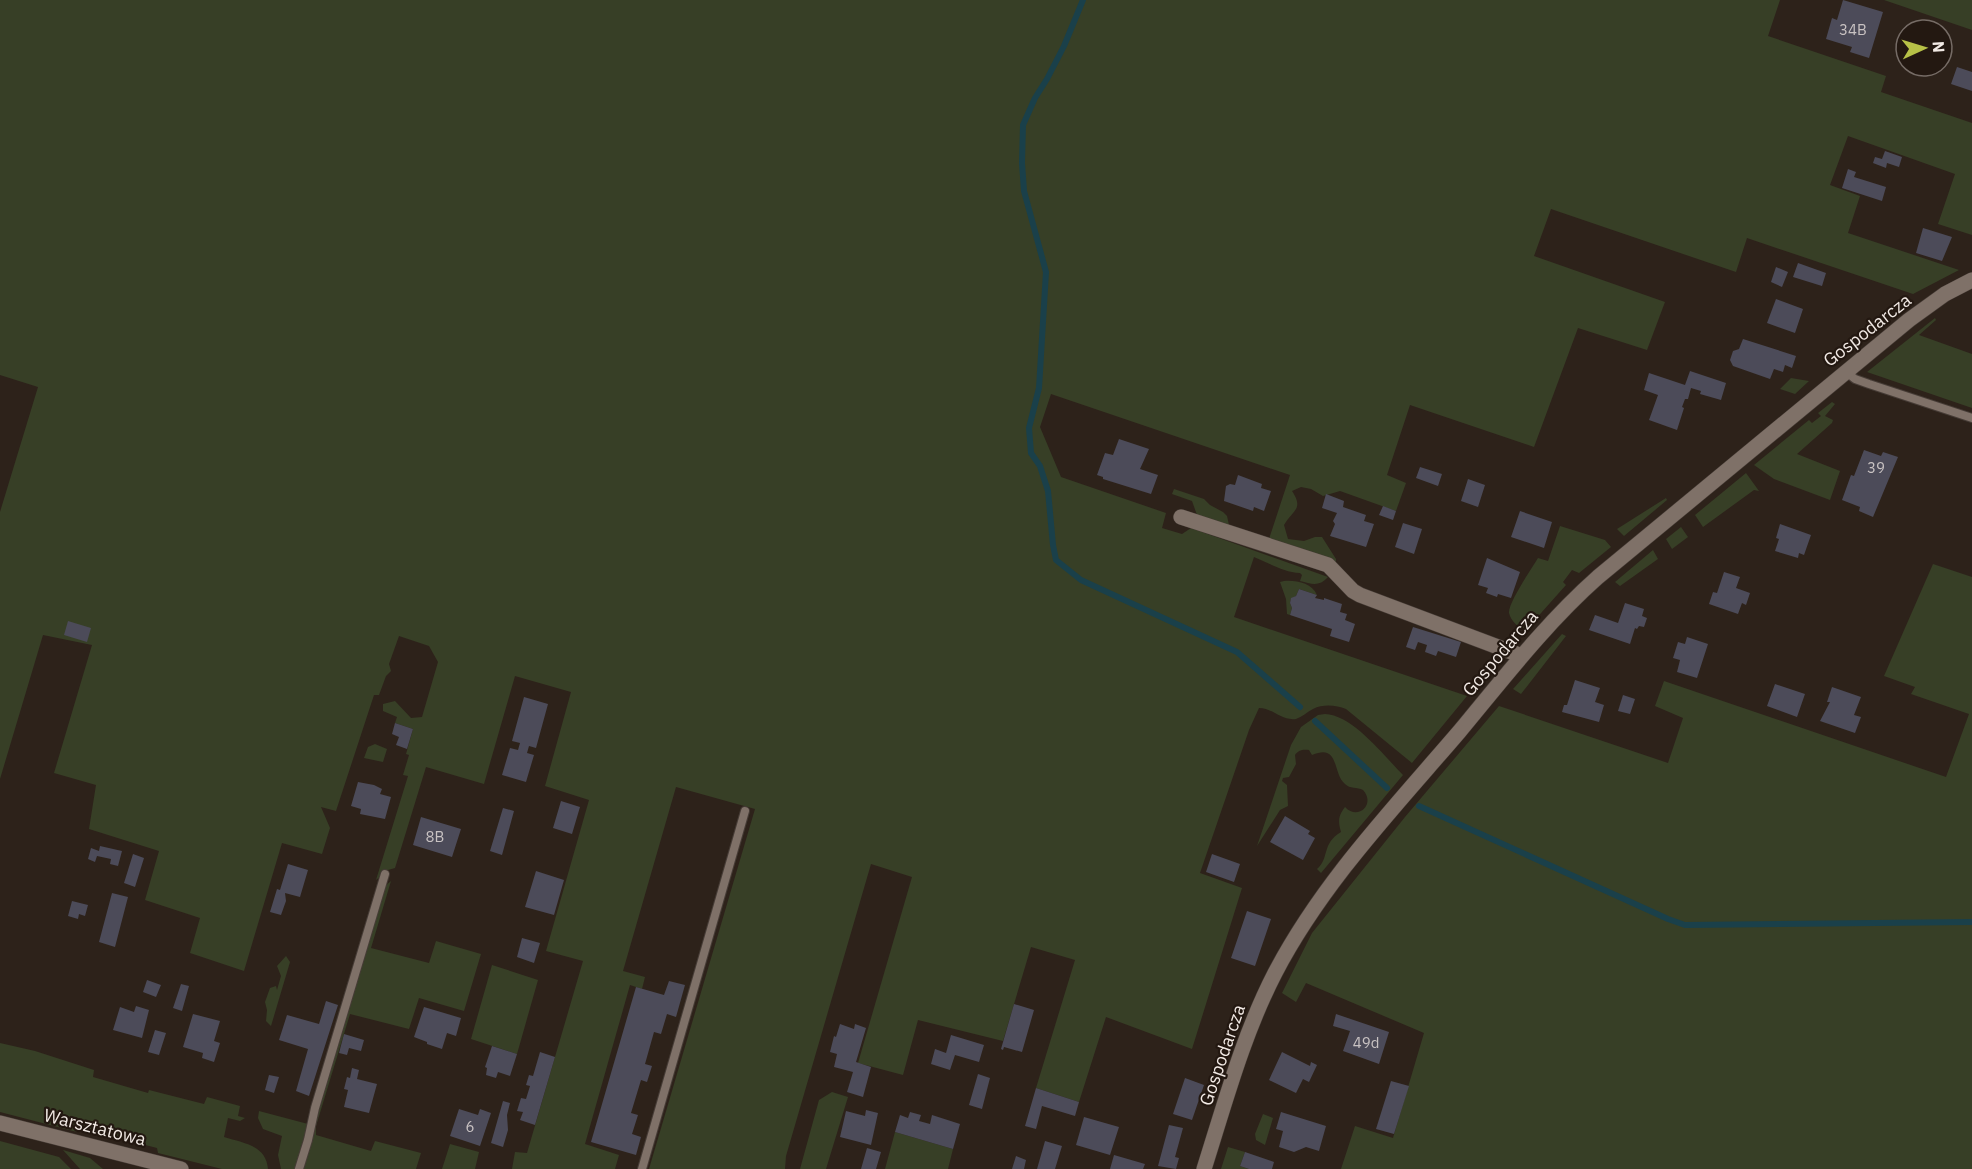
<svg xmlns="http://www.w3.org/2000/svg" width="1972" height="1169" font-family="'IBM Plex Sans',sans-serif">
<rect width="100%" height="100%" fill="#2d221a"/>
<path fill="#373f26" d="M0,0H1780L1768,36L1886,76L1881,92L1972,123V235L1938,224L1955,174L1848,136L1830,185L1860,196L1848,233L1959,270L1913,294L1747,238L1736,272L1551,209L1534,256L1665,302L1647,350L1578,328L1534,447L1410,405L1387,475L1406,483L1396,511L1340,491L1323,496L1311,489L1301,487L1292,491C1304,509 1293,510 1284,525L1288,539L1304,541L1315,537H1322L1336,559V562L1269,539L1290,475L1051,394L1040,427L1061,477L1166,513L1162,528L1182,534L1191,528L1328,577C1319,587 1312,584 1300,581L1302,575L1300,573C1283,572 1269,563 1254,557L1234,617L1467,696L1412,763L1346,709C1336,705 1323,704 1313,709C1307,712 1302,717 1296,719C1281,721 1273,708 1259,708L1249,730L1200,873L1242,888L1192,1049L1106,1017L1079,1102L1036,1088L1075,960L1031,947L1003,1041L918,1020L903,1075L858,1063L912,877L871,864L786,1156L785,1169H649L755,809L676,787L623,971L645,977L642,989L630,985L585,1144L619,1155L615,1169H512L515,1152L527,1153L583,961L546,951L589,800L545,786L571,692L515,676L484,784L426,767L395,868L388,870L376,880L408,776L403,775L409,755L406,754L413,729L395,723L397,717L383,711V704L395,701L411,718L422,717L438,662L429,646L399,636L389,664L391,671L386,676L379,695H374L336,811L321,807L330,828L322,854L282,843L244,971L190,953L200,918L145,900L159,851L89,829L96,785L54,773L92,645L43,635L0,779V512L38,387L0,375Z
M1884,0H1972V30Z
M1935,318L1936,320L1919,335L1972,354V408L1867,372Z
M1791,378L1809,381L1795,394L1780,389Z
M1832,402L1835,404L1825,416L1833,420L1832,423L1797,454L1840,471L1830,500L1774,479L1754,465L1809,420L1812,423L1821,416L1818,413Z
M1746,473L1759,491L1754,490L1703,527L1695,515Z
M1174,489L1204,499L1210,505L1223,512L1227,516L1229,525L1197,515L1192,501L1172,494Z
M1666,498L1667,500L1624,536L1617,529Z
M1560,526L1605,540L1611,547L1579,573L1572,570L1563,582L1566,585L1525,631C1518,627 1511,621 1509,613C1508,603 1532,568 1538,558L1548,561Z
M1681,527L1688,537L1672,549L1666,539Z
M1653,550L1658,559L1620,586L1615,582Z
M1933,564L1972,577V1169H1341L1355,1126L1393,1138L1424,1033L1306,983L1296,1002L1282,993L1312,933L1405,817L1499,706L1668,763L1683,718L1655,706L1664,681L1946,777L1969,714L1911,694L1915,687L1884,676Z
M1284,581C1296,580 1312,583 1317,595L1299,589L1296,596L1291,599L1290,603L1292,608L1290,615L1287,614L1286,599L1280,582Z
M1562,634L1566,636L1521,694L1513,689Z
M1325,714C1353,715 1384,756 1403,775L1321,873L1317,869C1330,858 1321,844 1341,832C1338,822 1338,816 1345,807C1358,821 1376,804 1363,790C1357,787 1350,789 1345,784C1332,773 1340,743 1312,755L1309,750C1303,749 1298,750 1295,755L1296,764L1289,777L1283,778L1282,781L1287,785L1288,806L1280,810L1257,846L1291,745L1301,727L1318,715Z
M375,744L387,749L383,762L364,758L368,747Z
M391,881L371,948L429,963L436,941L481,954L464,1011L419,998L409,1029L350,1014L316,1126V1135L371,1151L375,1141L421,1153L416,1169H303L314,1125L384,887Z
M286,956L290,962L271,1026L266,1021L267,1010L265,1002L270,988L276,986L277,990L281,976L277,966Z
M492,965L538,980L517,1054L471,1039Z
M0,1043L35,1051L94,1070L93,1077L148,1093L149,1090L204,1104L207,1097L240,1106L238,1116L245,1118L240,1121L228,1118L224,1137C243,1143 266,1145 268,1169H222L158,1153L157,1148L87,1130L77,1132L0,1112Z
M832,1092L848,1097L826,1169H800L819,1100Z
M259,1111L308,1124L295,1169H281L278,1155L282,1136L263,1129L258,1118Z
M1263,1114L1273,1118L1265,1145L1256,1140L1255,1134Z
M895,1132L953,1149L948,1169H885Z
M0,1141L59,1157L71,1169H0Z
M450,1144L479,1152L475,1169H442Z
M1228,1147L1245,1152L1240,1166L1249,1169H1221Z
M63,1150L90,1158L103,1169H80Z"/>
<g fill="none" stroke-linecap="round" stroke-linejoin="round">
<path stroke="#1a404a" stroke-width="6" d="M1083,0L1064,46L1047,79L1035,98L1023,125L1022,163L1024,191L1046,272L1039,388L1029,428L1031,453L1040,466L1048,491L1053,545L1056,560L1081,580L1237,652L1300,707
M1315,721L1387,788
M1419,806L1668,919L1685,925L1972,922"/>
</g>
<path fill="#4c4b59" d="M1843,0L1883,12L1869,58L1850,52L1852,47L1826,39L1832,18L1837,20Z
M1957,67L1972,72V91L1951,84Z
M1885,151L1902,157L1899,167L1887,163L1886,168L1873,163L1875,157L1882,159Z
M1848,169L1856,172L1854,177L1886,187L1882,201L1842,188Z
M1923,228L1952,237L1942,261L1916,253Z
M1798,263L1826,273L1822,286L1793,277Z
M1776,267L1788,272L1782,287L1771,282Z
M1776,299L1803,309L1795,333L1767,323Z
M1743,339L1796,356L1792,368L1785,365L1783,372L1774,369L1770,379L1733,366L1730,360L1733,351L1739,349Z
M1690,371L1726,383L1721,400L1700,394L1701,391L1691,388L1688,399H1685L1682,407L1684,408L1677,430L1649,420L1658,395L1644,390L1649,373L1685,385Z
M1119,439L1149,449L1140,469L1158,475L1151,494L1103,479V477L1097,475L1105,453L1113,455Z
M1864,450L1881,456L1883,452L1898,457L1873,517L1859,511L1860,507L1842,500L1851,475L1854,476Z
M1420,467L1442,474L1438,486L1416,478Z
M1238,475L1262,484L1261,488L1271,491L1264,511L1254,507L1253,511L1224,501L1226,486L1230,484L1235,485Z
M1468,479L1485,485L1478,507L1461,501Z
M1326,494L1344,501L1343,507L1366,515L1364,521L1374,524L1366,547L1330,536L1335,524L1333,521L1337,513L1322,508Z
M1383,506L1396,511L1393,520L1379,515Z
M1520,511L1552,522L1544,548L1511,537Z
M1403,523L1422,529L1414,554L1395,547Z
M1780,524L1811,535L1804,555L1799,553L1798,558L1775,551L1779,539L1776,538Z
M1487,558L1520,572L1511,598L1498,594L1497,597L1486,593L1488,588L1478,585Z
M1724,572L1740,577L1736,588L1750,593L1746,605L1742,603L1738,614L1709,604L1713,592L1717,593Z
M1299,589L1317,595L1315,598L1324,600V598L1342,604L1340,612L1347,614L1345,620L1355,624L1349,642L1330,636L1332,629L1290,615L1292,608L1290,603L1291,598L1296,596Z
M1625,603L1644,609L1642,616L1647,618L1644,627L1639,626L1637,629L1635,628L1630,644L1589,630L1595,615L1618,623Z
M68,621L91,628L87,642L64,635Z
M1413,627L1461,642L1456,657L1438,651L1436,656L1425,652L1427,645L1418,642L1415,650L1406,647Z
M1687,637L1708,644L1697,678L1677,672L1680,660L1673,658L1678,642L1685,644Z
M1575,680L1600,688L1595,702L1604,705L1599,722L1562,712L1564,705H1567Z
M1775,684L1805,694L1797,717L1767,706Z
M1832,687L1861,697L1854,715L1861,717L1855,733L1820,721L1830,702H1827Z
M1623,695L1635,699L1630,714L1618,711Z
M524,697L548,704L536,748L529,746L527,753L534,755L526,782L502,775L510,748L518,750L520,743L512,741Z
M395,723L413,729L407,749L396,745L399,737L392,734Z
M358,782L374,785L382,789L380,794L391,797L385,819L360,814L361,809L351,806Z
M561,801L580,807L572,834L553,828Z
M503,808L514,811L502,855L490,851Z
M1285,816L1310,831L1308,834L1315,838L1303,860L1270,842Z
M421,817L461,829L452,857L413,845Z
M100,846L122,851L118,866L110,864L111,859L97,856L95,862L88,859L91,848L99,851Z
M133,854L144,858L135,887L124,883Z
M1212,854L1240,864L1234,882L1206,872Z
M288,864L308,870L300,897L285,893L286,901L281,915L270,912L277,889L280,890Z
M536,871L564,880L554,915L525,907Z
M112,893L128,897L115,947L99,942Z
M72,901L88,905L85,916L79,914L78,919L68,916Z
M1247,911L1271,919L1255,966L1231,958Z
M522,938L540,943L534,963L517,957Z
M147,980L161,985L156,997L143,992Z
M669,981L685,985L676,1017L667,1014L661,1034L654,1032L645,1064L652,1066L647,1082L641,1080L631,1113L638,1115L632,1134L641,1137L636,1155L591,1142L636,987L664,995Z
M181,984L189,986L182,1011L173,1008Z
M326,1001L338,1005L309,1096L296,1091L308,1049L279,1040L287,1015L319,1024Z
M1014,1004L1034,1010L1022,1052L1004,1047L1003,1050L1001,1049Z
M136,1006L149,1010L142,1038L113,1030L120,1007L134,1012Z
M424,1007L461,1018L456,1036L447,1033L442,1049L427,1044V1042L414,1037Z
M193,1014L220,1021L214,1041L220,1043L214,1062L202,1058L203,1053L183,1047Z
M1336,1014L1389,1032L1379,1064L1343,1051L1350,1031L1333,1026Z
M840,1024L854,1029L855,1024L866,1028L856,1062L871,1067L863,1097L847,1092L853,1072L834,1067L837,1054L830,1052L834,1036L836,1037Z
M155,1030L166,1033L159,1055L148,1052Z
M344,1034L364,1040L361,1051L349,1048L347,1055L339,1053Z
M951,1035L984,1045L979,1062L955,1055L950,1070L931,1064L935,1049L946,1053Z
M492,1046L517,1054L510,1076L498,1072L496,1078L486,1075L487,1068L485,1067Z
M540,1052L555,1057L535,1125L520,1120L523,1112L517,1111L521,1098L526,1099L530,1086L526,1085L529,1075L533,1076Z
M1282,1052L1310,1066L1311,1062L1317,1065L1309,1082L1303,1079L1296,1093L1269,1080Z
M352,1068L359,1070L357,1079L377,1084L369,1113L344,1107L348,1090L344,1089L347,1077L350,1078Z
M978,1074L990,1078L982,1109L969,1105Z
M269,1075L279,1077L274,1093L265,1090Z
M1185,1078L1204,1085L1192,1120L1173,1114Z
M1391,1081L1409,1086L1394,1134L1376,1129Z
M1036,1088L1079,1102L1075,1116L1042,1106L1036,1129L1025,1126Z
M503,1101L510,1103L507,1115L508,1130L503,1147L491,1143Z
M459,1109L478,1115L480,1109L491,1113L480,1146L450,1136Z
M866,1110L878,1113L871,1145L840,1137L846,1111L865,1116Z
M910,1112L921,1115L919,1121L930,1124L932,1115L960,1124L953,1149L895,1132L900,1115L908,1118Z
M1281,1112L1326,1126L1319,1151L1306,1147L1294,1152L1279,1147L1283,1131L1276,1129Z
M1084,1117L1119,1127L1110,1155L1076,1145Z
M1169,1125L1183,1128L1175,1157L1179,1158L1176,1169L1158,1166Z
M1045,1141L1062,1146L1055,1169H1037Z
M867,1148L881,1152L876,1169H861Z
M1245,1152L1274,1162L1272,1169H1249L1240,1166Z
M1114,1155L1145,1164L1143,1169H1110Z
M1016,1156L1026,1160L1024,1169H1012Z"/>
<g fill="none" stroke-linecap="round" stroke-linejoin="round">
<defs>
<path id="lane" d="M1845,371L1855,379L1869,384L1972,418
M299,1169L308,1140L315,1108L385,874
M642,1169L745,811"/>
<path id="street" d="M1181,517L1328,565L1353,591L1360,595L1522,656
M0,1123L181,1169
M1204,1169C1225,1103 1243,1035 1275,973C1322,883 1393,809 1459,732C1503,679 1546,623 1598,577L1909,320L1945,294L1972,280"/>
</defs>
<use href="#lane" stroke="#463c36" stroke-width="10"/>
<use href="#street" stroke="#463c36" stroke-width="16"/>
<use href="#lane" stroke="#7f7168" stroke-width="8"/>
<use href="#street" stroke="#7f7168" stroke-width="15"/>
</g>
<g text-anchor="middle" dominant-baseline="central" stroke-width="4.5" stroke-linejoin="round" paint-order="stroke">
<g font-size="15" fill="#c8c2c2">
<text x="1853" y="29">34B</text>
<text x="1876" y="467">39</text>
<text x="435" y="836">8B</text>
<text x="1366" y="1042">49d</text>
<text x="470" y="1126">6</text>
</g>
<g font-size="18" fill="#f2eae5" stroke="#231811">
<text transform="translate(1867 330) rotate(-38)">Gospodarcza</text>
<text transform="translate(1500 653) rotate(-50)">Gospodarcza</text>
<text transform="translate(1222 1055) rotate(-71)">Gospodarcza</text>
<text transform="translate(95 1127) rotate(14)">Warsztatowa</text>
</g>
</g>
<g transform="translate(1924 48) rotate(86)"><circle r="28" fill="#231811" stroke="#766c66" stroke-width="1.5"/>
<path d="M0-4.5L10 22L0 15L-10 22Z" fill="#b7c147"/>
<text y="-9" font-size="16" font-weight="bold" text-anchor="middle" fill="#f2eae5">N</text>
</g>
</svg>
